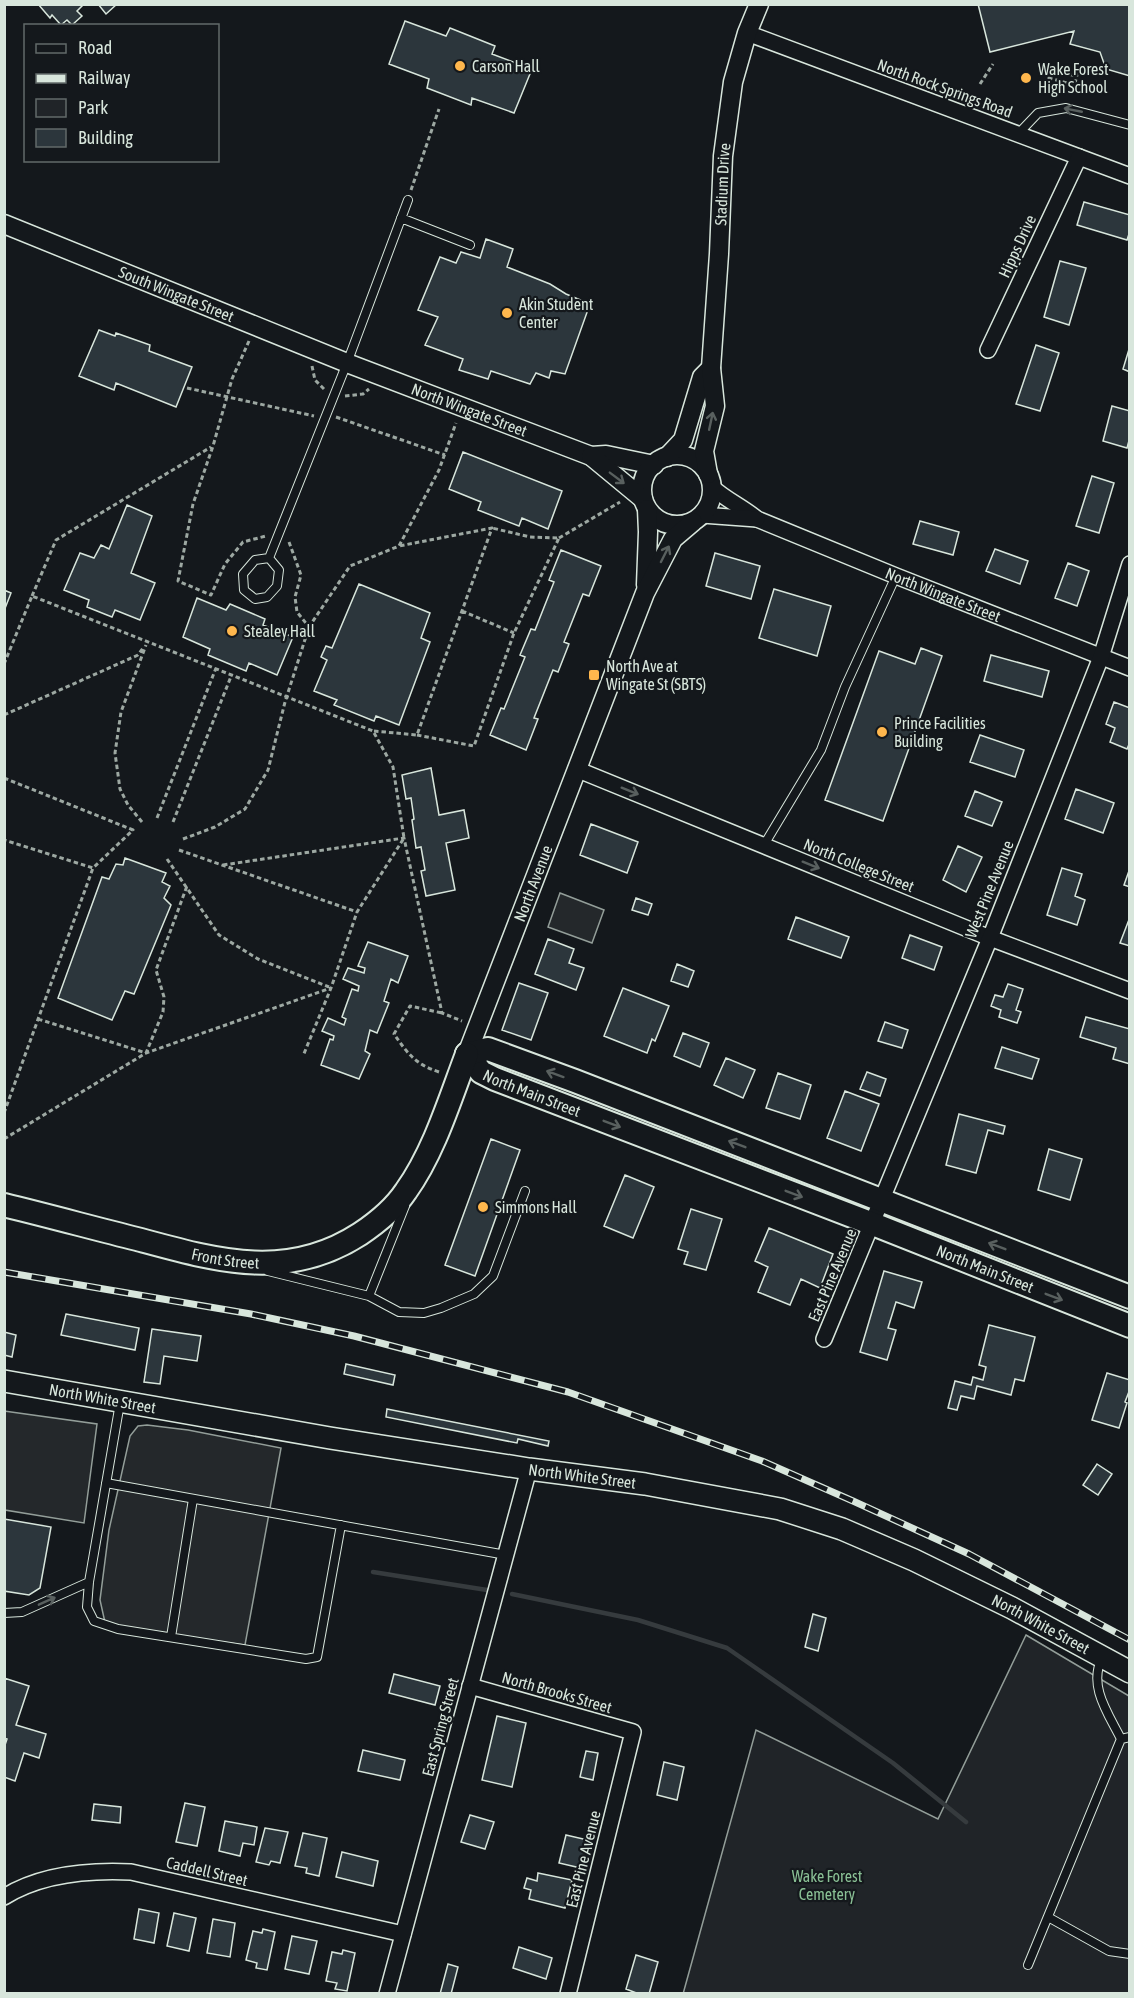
<svg xmlns="http://www.w3.org/2000/svg" width="1134" height="1998" font-family="'Asap Condensed',sans-serif">
<rect width="100%" height="100%" fill="#14181c"/>
<path fill="#202428" stroke="#939e99" stroke-width="1.5" d="M1026,1635L1129,1696V1993L683,1994L756,1730L938,1819Z"/>
<path fill="#24282b" stroke="#939e99" stroke-width="1.5" d="M560,893L604,910L592,943L548,927Z
M4,1411L97,1424L84,1523L5,1510Z
M147,1425L188,1430L281,1448L245,1645L106,1627L100,1600L109,1530L130,1436L138,1426Z"/>
<g fill="none" stroke-linecap="round" stroke-linejoin="round">
<path stroke="#363b3e" stroke-width="4.5" d="M373,1572L487,1590
M512,1594L638,1620L727,1648L893,1763L966,1822"/>
</g>
<path fill="#2c363c" stroke="#d8e6dc" stroke-width="1.5" d="M38,4H84L77,11L82,16L72,25L67,20L61,25L52,15L50,18Z
M98,4H117L106,14Z
M978,4H1130V76L1106,69L1100,52L1070,44L1074,31L990,52Z
M405,21L446,36L450,28L495,46L492,54L532,69L514,113L472,98L471,105L427,88L429,79L389,64Z
M1084,202L1130,215V231L1127,240L1077,225Z
M486,239L513,249L507,267L550,284L566,294L590,304L565,374L551,371L549,378L536,373L530,384L491,371L488,379L459,370L463,359L425,345L438,317L418,310L440,257L456,263L461,252L480,258Z
M1060,261L1086,268L1069,325L1044,317Z
M99,330L115,336L116,333L150,345L149,351L192,367L176,407L116,383L114,390L79,376Z
M1036,345L1059,353L1040,411L1016,404Z
M1130,346V372L1123,369Z
M1112,406L1130,411V437L1127,448L1103,441Z
M463,452L562,491L548,529L522,518L519,526L478,510L481,502L449,489Z
M1092,476L1114,483L1099,533L1076,526Z
M127,505L152,516L131,573L155,583L140,620L115,610L112,617L87,607L89,600L64,590L80,553L94,558L101,545L109,549Z
M920,521L959,532L953,555L913,544Z
M995,549L1028,561L1020,584L986,571Z
M561,550L601,566L589,596L583,594L564,642L569,644L558,672L553,670L534,718L538,719L526,750L490,735L501,708L504,709L525,657L520,655L531,629L535,630L554,582L549,580Z
M715,553L760,566L751,599L706,586Z
M1068,563L1089,571L1077,606L1055,598Z
M359,584L430,613L421,638L430,642L399,725L376,716L374,721L334,705L337,700L314,691L327,660L321,657L326,646L332,648Z
M774,589L831,606L817,656L759,638Z
M4,590L11,593L4,611Z
M197,598L226,610L230,604L265,619L263,625L293,637L277,675L249,663L246,671L208,655L210,649L183,637Z
M921,648L942,656L883,821L825,800L879,651L915,664Z
M991,655L1049,671L1042,697L984,681Z
M1114,702L1130,708V742L1127,749L1110,742L1115,728L1106,724Z
M980,735L1024,750L1015,777L970,762Z
M431,768L439,815L464,810L469,838L446,843L455,890L426,896L421,871L425,870L421,847L416,848L412,820L414,819L411,798L406,799L402,775Z
M1076,789L1114,803L1103,833L1065,819Z
M975,791L1002,802L992,826L965,816Z
M591,824L638,842L627,873L580,855Z
M958,846L982,857L966,892L943,880Z
M125,858L166,873L162,882L170,886L164,898L171,905L134,994L125,991L112,1020L58,998L102,877L109,879L116,864L123,865Z
M1062,868L1082,874L1075,896L1085,900L1077,925L1047,915Z
M1130,868V887L1124,885Z
M636,898L652,904L648,915L632,910Z
M796,917L849,937L841,958L788,939Z
M1130,917V946L1120,943Z
M910,935L942,947L934,970L902,958Z
M548,939L574,949L569,963L584,968L576,990L535,974Z
M368,942L408,956L398,983L391,979L384,1001L389,1003L377,1033L370,1030L365,1051L370,1054L359,1079L321,1065L330,1039L333,1040L334,1036L322,1031L328,1018L344,1025L346,1019L342,1017L352,989L358,991L359,986L343,979L348,968L364,973L365,968L358,966Z
M677,964L694,971L688,987L671,981Z
M519,983L548,993L531,1040L502,1030Z
M1008,984L1023,989L1016,1010L1021,1012L1017,1023L999,1017L1001,1010L991,1006L995,995L1003,997Z
M623,988L669,1006L655,1041L652,1039L647,1053L604,1036Z
M1086,1017L1130,1029V1064L1113,1059L1116,1048L1080,1037Z
M885,1022L908,1030L902,1048L878,1041Z
M683,1033L709,1043L700,1067L674,1056Z
M1002,1047L1039,1059L1032,1079L995,1068Z
M726,1058L755,1070L743,1098L714,1085Z
M867,1072L886,1079L880,1096L860,1089Z
M778,1073L811,1085L800,1119L766,1108Z
M845,1091L879,1104L861,1151L827,1138Z
M959,1114L1005,1126L1003,1134L988,1130L976,1173L946,1165Z
M491,1139L520,1150L475,1276L445,1265Z
M1049,1149L1082,1159L1070,1200L1038,1190Z
M625,1175L654,1187L633,1238L604,1226Z
M691,1209L722,1219L706,1270L684,1264L688,1252L678,1249Z
M769,1228L833,1254L820,1288L801,1279L790,1305L758,1292L768,1267L755,1261Z
M884,1271L922,1282L914,1308L896,1302L888,1328L896,1330L887,1360L860,1352Z
M66,1314L139,1328L135,1350L61,1335Z
M989,1325L1035,1337L1024,1381L1015,1379L1011,1395L977,1386L974,1399L961,1396L957,1410L948,1408L955,1381L971,1385L973,1377L983,1380L986,1367L979,1365Z
M152,1329L201,1336L197,1361L164,1356L160,1384L144,1382Z
M4,1332L16,1335L12,1357L4,1355Z
M346,1364L395,1375L393,1385L344,1374Z
M1107,1373L1130,1380V1389L1125,1402L1127,1403L1119,1428L1092,1420Z
M387,1409L549,1441L548,1446L518,1439L517,1443L386,1417Z
M1097,1464L1112,1474L1098,1495L1083,1485Z
M4,1519L51,1527L40,1588L29,1595L4,1591Z
M813,1614L826,1618L818,1651L805,1647Z
M394,1674L440,1686L435,1705L389,1693Z
M4,1678L29,1686L16,1725L46,1734L39,1758L24,1753L15,1781L4,1777V1748L7,1739L4,1738Z
M497,1716L526,1723L512,1787L482,1780Z
M363,1750L405,1760L400,1780L358,1771Z
M586,1751L598,1753L593,1780L580,1777Z
M664,1762L684,1767L677,1800L657,1795Z
M185,1803L205,1807L197,1846L176,1842Z
M94,1804L121,1807L120,1823L92,1820Z
M470,1815L494,1822L485,1849L461,1842Z
M225,1821L257,1827L254,1845L243,1843L240,1856L219,1851Z
M265,1828L288,1832L280,1863L271,1861L269,1865L256,1862Z
M303,1833L327,1838L319,1876L306,1873L307,1868L295,1866Z
M566,1835L592,1841L585,1869L559,1863Z
M342,1852L378,1861L373,1886L336,1877Z
M538,1873L572,1880L565,1908L529,1899L531,1890L524,1888L527,1878L537,1881Z
M139,1909L159,1913L154,1943L134,1939Z
M174,1913L196,1918L189,1951L167,1946Z
M213,1919L235,1923L230,1957L207,1953Z
M263,1929L275,1932L267,1970L256,1968L257,1963L246,1960L253,1931L262,1933Z
M292,1936L317,1941L309,1974L285,1969Z
M519,1947L552,1958L546,1979L513,1968Z
M343,1950L355,1953L347,1991L335,1989L337,1983L326,1981L332,1952L342,1954Z
M636,1955L658,1962L649,1994H639L626,1989Z
M448,1964L458,1967L451,1994H440Z"/>
<g fill="none" stroke-linecap="round" stroke-linejoin="round">
<defs>
<path id="service" d="M1018,134L1038,113L1066,108L1130,125
M401,218L470,245
M269,558L279,570L277,586L267,597L255,599L244,590L243,574L255,560L269,558L347,363L408,200
M764,845L821,750L845,687L896,576
M268,1271L369,1296L405,1206
M369,1296L399,1312L424,1313L441,1308L474,1294L493,1276L525,1191
M120,1403L89,1582L87,1607L94,1621L118,1629L306,1659L317,1657L341,1525
M106,1483L506,1555
M4,1613L22,1612L89,1582
M171,1637L193,1499
M1102,1658C1088,1686 1108,1713 1121,1739L1130,1737
M1048,1917L1109,1951L1130,1954
M1028,1965L1121,1739"/>
<g id="minor">
<path d="M747,33L1130,176"/>
<path d="M988,350L1079,157"/>
<path id="s1" d="M712,487C726,500 743,507 757,519L896,576L1130,668"/>
<path d="M702,515L757,519"/>
<path d="M576,769L990,938L1130,991"/>
<path d="M824,1339L990,938L1101,657L1130,564"/>
<path d="M470,1686L633,1732L568,1994"/>
<path d="M4,1897C41,1874 89,1870 131,1872L403,1934"/>
<path d="M387,1994L529,1469"/>
</g>
<g id="tertiary">
<path id="s2" d="M4,224L347,363L591,456L606,455L654,465"/>
<circle cx="677" cy="490" r="35"/>
<path d="M591,456L643,499"/>
<path d="M667,457L683,440L702,377L711,368"/>
<path id="s3" d="M708,474L704,451L715,406L711,368L719,254L723,156L733,82L747,33L759,4"/>
<path d="M646,585L648,532L647,509"/>
<path id="s4" d="M467,1054L645,593L673,539L693,522"/>
</g>
<g id="secondary">
<path id="s5" d="M4,1381L330,1438L529,1469L645,1484L780,1509L842,1529L914,1560L1012,1608L1130,1672"/>
</g>
<g id="primary">
<path id="s6" d="M467,1054L481,1072L495,1079L873,1224L1130,1326"/>
<path d="M467,1054L488,1049L575,1081L1130,1297"/>
<path id="s7" d="M4,1205C49,1216 93,1228 137,1239C215,1260 286,1282 360,1234C378,1222 394,1209 406,1191C434,1152 450,1099 467,1054"/>
</g>
</defs>
<use href="#service" stroke="#d8e6dc" stroke-width="10"/>
<use href="#minor" stroke="#d8e6dc" stroke-width="18"/>
<use href="#tertiary" stroke="#d8e6dc" stroke-width="21"/>
<use href="#secondary" stroke="#d8e6dc" stroke-width="24"/>
<use href="#primary" stroke="#d8e6dc" stroke-width="26"/>
<path stroke="#9da8a2" stroke-width="3" stroke-dasharray="4.5 3" stroke-linecap="butt" d="M980,84L993,64
M1074,85L1049,78L1052,70L1076,76
M1073,91L1079,67
M411,190L439,109
M249,341L232,379L213,446L193,504L178,581L211,595L225,564L243,542L266,536
M312,366L315,380L324,389V390
M187,388L314,416
M345,396L363,394L369,389
M336,417L445,455
M559,538L620,502
M289,542L301,575L295,597L297,612L309,627
M32,596L56,540L211,447
M462,611L514,633
M4,664L32,596L373,731L393,767L404,838L357,912L331,988L303,1056
M4,715L138,655L143,648
M374,731L417,735L492,528L399,546
M417,735L474,746L514,633L559,538L530,537L492,528
M4,778L133,830L93,868L4,840
M157,818L216,668
M142,822L128,805L120,789L115,753L121,712L146,645
M173,822L232,674
M183,839L215,827L245,809L268,770L285,702L309,627L350,566L399,546L439,470L456,423
M179,850L357,912
M167,859L219,935L258,959L329,987
M223,865L404,838L442,1013L462,1021
M38,1019L146,1053L163,1012L164,997L156,970L187,886
M439,1072C415,1064 408,1054 394,1034L410,1006L442,1013
M4,1113L93,868
M4,1139L146,1053L331,988
M4,1165V1171"/>
<use href="#service" stroke="#14181c" stroke-width="8"/>
<use href="#minor" stroke="#14181c" stroke-width="15"/>
<use href="#tertiary" stroke="#14181c" stroke-width="18"/>
<use href="#secondary" stroke="#14181c" stroke-width="21"/>
<use href="#primary" stroke="#14181c" stroke-width="22"/>
<defs>
<path id="rail" d="M4,1272L251,1314L354,1336L568,1392L762,1461L853,1501L969,1554L1130,1640"/>
</defs>
<use href="#rail" stroke="#d8e6dc" stroke-width="7"/>
<use href="#rail" stroke="#14181c" stroke-width="4.5" stroke-dasharray="14" stroke-linecap="butt"/>
</g>
<defs><path id="oneway-shaft" d="M-6 0H5M1.5-3L5.5 0L1.5 3" fill="none" stroke-width="1.6" stroke-linecap="round" stroke-linejoin="round" transform="scale(1.5)"/></defs>
<g stroke="#59605f">
<use href="#oneway-shaft" transform="translate(1073 110) rotate(-169)"/>
<use href="#oneway-shaft" transform="translate(711 421) rotate(-78)"/>
<use href="#oneway-shaft" transform="translate(617 478) rotate(37)"/>
<use href="#oneway-shaft" transform="translate(665 554) rotate(-63)"/>
<use href="#oneway-shaft" transform="translate(630 791) rotate(22)"/>
<use href="#oneway-shaft" transform="translate(811 865) rotate(22)"/>
<use href="#oneway-shaft" transform="translate(555 1074) rotate(-160)"/>
<use href="#oneway-shaft" transform="translate(612 1124) rotate(21)"/>
<use href="#oneway-shaft" transform="translate(737 1144) rotate(-159)"/>
<use href="#oneway-shaft" transform="translate(794 1194) rotate(21)"/>
<use href="#oneway-shaft" transform="translate(997 1246) rotate(-159)"/>
<use href="#oneway-shaft" transform="translate(1054 1297) rotate(21)"/>
<use href="#oneway-shaft" transform="translate(47 1601) rotate(-24)"/>
</g>
<g fill="#ffb74d" stroke="#14181c" stroke-width="2">
<circle cx="460" cy="66" r="6"/>
<circle cx="1026" cy="78" r="6"/>
<circle cx="507" cy="313" r="6"/>
<circle cx="232" cy="631" r="6"/>
<rect x="588" y="669" width="12" height="12" rx="3"/>
<circle cx="882" cy="732" r="6"/>
<circle cx="483" cy="1207" r="6"/>
</g>
<g text-anchor="middle" dominant-baseline="central" stroke-width="4.5" stroke-linejoin="round" paint-order="stroke">
<g font-size="16" fill="#d8e6dc" stroke="#14181c" text-anchor="start">
<text x="472" y="66">Carson Hall</text>
<text x="1038" y="69">Wake Forest<tspan x="1038" dy="18">High School</tspan></text>
<text x="519" y="304">Akin Student<tspan x="519" dy="18">Center</tspan></text>
<text x="244" y="631">Stealey Hall</text>
<text x="606" y="666">North Ave at<tspan x="606" dy="18">Wingate St (SBTS)</tspan></text>
<text x="894" y="723">Prince Facilities<tspan x="894" dy="18">Building</tspan></text>
<text x="495" y="1207">Simmons Hall</text>
</g>
<g font-size="16" fill="#d8e6dc" stroke="#14181c">
<text transform="translate(945 88) rotate(20)">North Rock Springs Road</text>
<text stroke="none"><textPath href="#s3" startOffset="292">Stadium Drive</textPath></text>
<text transform="translate(1017 246) rotate(-65)">Hipps Drive</text>
<text stroke="none"><textPath href="#s2" startOffset="186">South Wingate Street</textPath></text>
<text stroke="none"><textPath href="#s2" startOffset="501">North Wingate Street</textPath></text>
<text stroke="none"><textPath href="#s1" startOffset="256">North Wingate Street</textPath></text>
<text transform="translate(859 865) rotate(22)">North College Street</text>
<text stroke="none"><textPath href="#s4" startOffset="183">North Avenue</textPath></text>
<text transform="translate(989 889) rotate(-68)">West Pine Avenue</text>
<text stroke="none"><textPath href="#s6" startOffset="78">North Main Street</textPath></text>
<text stroke="none"><textPath href="#s7" startOffset="228">Front Street</textPath></text>
<text stroke="none"><textPath href="#s6" startOffset="564">North Main Street</textPath></text>
<text transform="translate(832 1275) rotate(-67)">East Pine Avenue</text>
<text stroke="none"><textPath href="#s5" startOffset="100">North White Street</textPath></text>
<text stroke="none"><textPath href="#s5" startOffset="586">North White Street</textPath></text>
<text stroke="none"><textPath href="#s5" startOffset="1072">North White Street</textPath></text>
<text transform="translate(557 1692) rotate(16)">North Brooks Street</text>
<text transform="translate(440 1727) rotate(-75)">East Spring Street</text>
<text transform="translate(583 1859) rotate(-76)">East Pine Avenue</text>
<text transform="translate(207 1871) rotate(13)">Caddell Street</text>
</g>
<g font-size="16" fill="#8ac095" stroke="#14181c">
<text x="827" y="1876">Wake Forest<tspan x="827" dy="18">Cemetery</tspan></text>
</g>
</g>
<rect width="1134" height="1998" fill="none" stroke="#d8e6dc" stroke-width="12"/>
<rect x="24" y="24" width="195" height="138" fill="#14181c" stroke="#626a69" stroke-width="1.5"/>
<rect x="36" y="44" width="30" height="9" fill="#14181c" stroke="#626a69" stroke-width="1.5"/>
<text x="78" y="54" font-size="18" fill="#d8e6dc">Road</text>
<rect x="36" y="74" width="30" height="9" fill="#d8e6dc" stroke="#626a69" stroke-width="1.5"/>
<text x="78" y="84" font-size="18" fill="#d8e6dc">Railway</text>
<rect x="36" y="99" width="30" height="18" fill="#202428" stroke="#626a69" stroke-width="1.5"/>
<text x="78" y="114" font-size="18" fill="#d8e6dc">Park</text>
<rect x="36" y="129" width="30" height="18" fill="#2c363c" stroke="#626a69" stroke-width="1.5"/>
<text x="78" y="144" font-size="18" fill="#d8e6dc">Building</text>
</svg>
